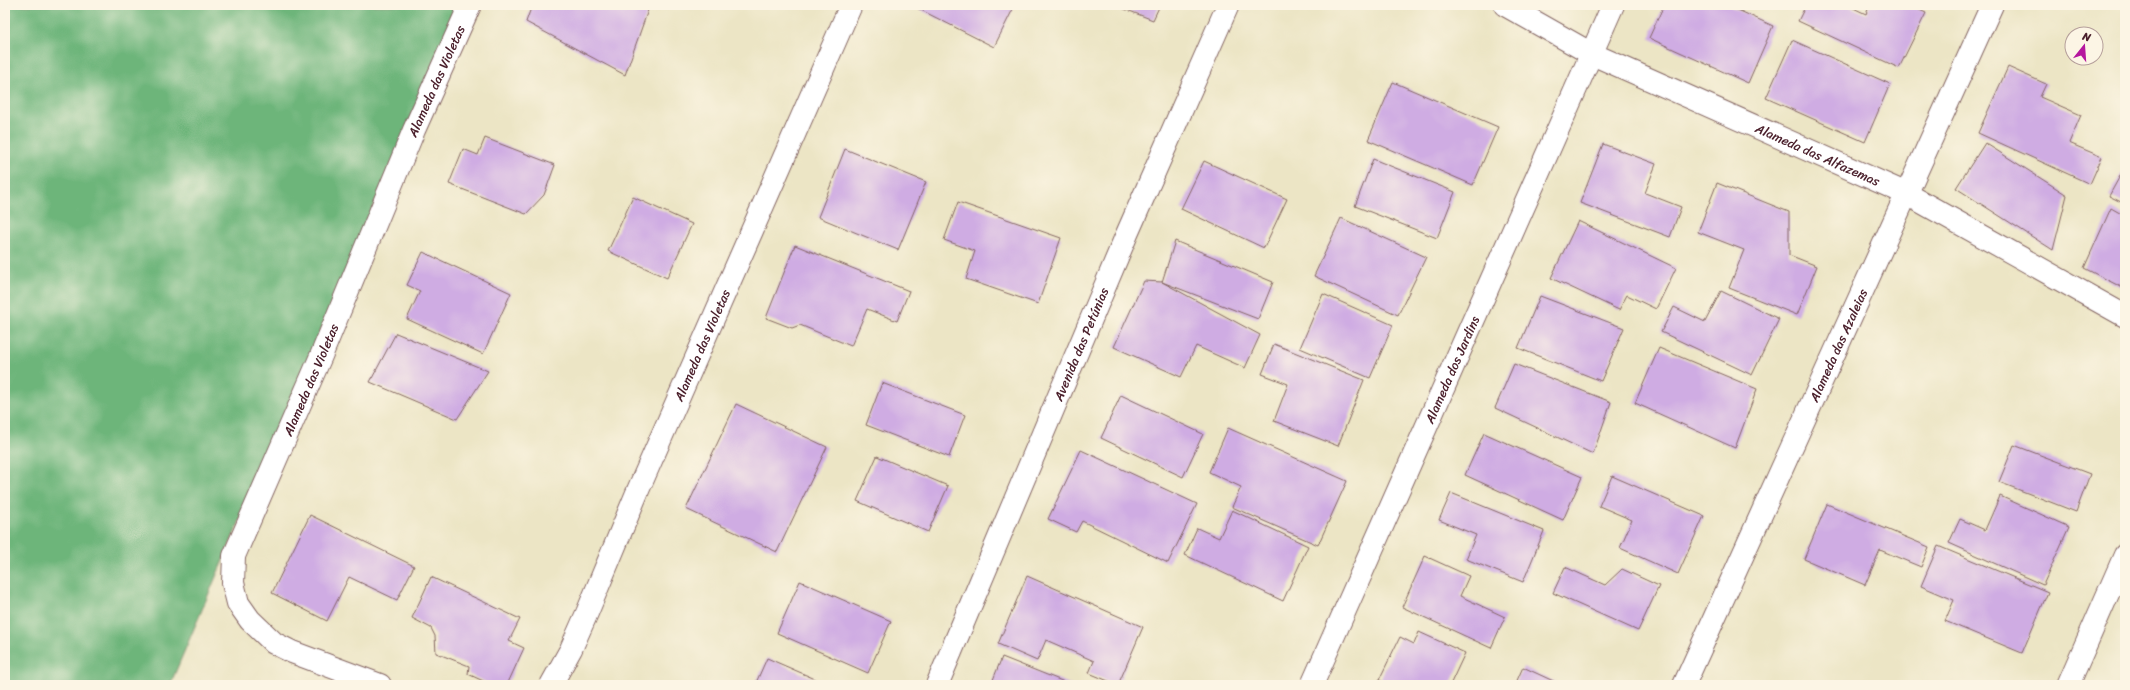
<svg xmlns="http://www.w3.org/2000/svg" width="2130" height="690" font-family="Sriracha,sans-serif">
<rect width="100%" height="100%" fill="#fcf5e5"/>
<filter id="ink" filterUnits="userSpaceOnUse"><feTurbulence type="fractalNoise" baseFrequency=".025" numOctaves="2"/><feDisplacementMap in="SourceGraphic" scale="8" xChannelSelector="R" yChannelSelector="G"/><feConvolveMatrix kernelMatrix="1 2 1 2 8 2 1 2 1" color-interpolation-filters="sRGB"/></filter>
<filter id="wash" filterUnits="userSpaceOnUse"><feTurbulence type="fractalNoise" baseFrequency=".012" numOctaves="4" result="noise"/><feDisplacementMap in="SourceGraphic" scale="16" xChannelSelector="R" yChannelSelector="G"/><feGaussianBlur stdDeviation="0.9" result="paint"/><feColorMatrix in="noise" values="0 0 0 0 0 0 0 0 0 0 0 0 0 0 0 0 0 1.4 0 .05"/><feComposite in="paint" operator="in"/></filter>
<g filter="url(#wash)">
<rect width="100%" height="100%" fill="#ece5c5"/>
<path fill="#6db57a" stroke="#5c6a52" d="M5,5H459L170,685H5Z"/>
<g id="blocks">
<path fill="#cface3" d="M532,5H638L648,10L625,75L526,22Z
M911,5H1015L994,47Z
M1114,5H1160L1153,20Z
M1664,5H1727L1773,26L1748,83L1649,38Z
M1806,5H1847L1866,14L1870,5H1909L1926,13L1899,68L1798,21Z
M1792,40L1890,84L1865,142L1766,98Z
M2008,67L2046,84L2040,97L2081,115L2069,143L2102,157L2090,184L1978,133Z
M1393,82L1498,127L1473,185L1368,140Z
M485,138L555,165L544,195L526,214L449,184L463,149L478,155Z
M1985,143L2067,195L2053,250L1956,188Z
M1603,144L1656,164L1645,193L1681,207L1670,237L1580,203Z
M845,149L926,182L898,250L818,217Z
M1373,159L1455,192L1437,238L1355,206Z
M1204,161L1287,199L1264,248L1181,209Z
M2125,167V204L2109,196Z
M1717,183L1789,212V255L1817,266L1797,315L1729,288L1744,250L1698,232Z
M633,197L692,224L667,278L608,251Z
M958,202L1061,238L1038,304L966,279L975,251L944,240Z
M2111,208L2125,216V289L2084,268Z
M1341,218L1426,257L1398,315L1314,276Z
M1578,221L1676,268L1656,309L1627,295L1619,310L1551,278Z
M1175,241L1273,282L1258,319L1162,282L1260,335L1245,368L1196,346L1181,377L1114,347L1144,281L1162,282Z
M795,245L909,291L897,321L867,309L851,346L800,325L792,328L766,318Z
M423,252L511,293L483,354L407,319L420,291L407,285Z
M1721,291L1779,319L1752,375L1661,332L1674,307L1705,322Z
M1323,294L1393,325L1370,378L1300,348Z
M1540,296L1624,328L1601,381L1518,348Z
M396,333L488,371L457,419L370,382Z
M1274,344L1364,380L1338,446L1274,421L1288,384L1262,374Z
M1659,348L1757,389L1735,448L1635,403Z
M1514,364L1611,402L1593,454L1495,408Z
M882,383L965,415L949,457L866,425Z
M1121,395L1203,434L1183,477L1101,438Z
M736,404L827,447L777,552L686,509Z
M1228,428L1347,481L1318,545L1232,507L1241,487L1209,472Z
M1484,433L1582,477L1563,520L1465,475Z
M2014,445L2090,474L2076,512L1999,482Z
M1081,450L1197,504L1168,563L1082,521L1076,532L1048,519Z
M877,456L948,486L928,532L857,501Z
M1612,476L1704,516L1678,574L1620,548L1632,520L1599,506Z
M1451,493L1544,531L1523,582L1466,559L1476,535L1439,520Z
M2000,496L2069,527L2043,585L1949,543L1960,519L1985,530Z
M1827,504L1929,547L1921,567L1880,550L1865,585L1804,559Z
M1232,510L1308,546L1283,601L1185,555L1197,528L1219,538Z
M310,515L414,566L397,600L349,577L327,621L272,593Z
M1938,546L2048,592L2022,653L1945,621L1954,600L1921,586Z
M1425,556L1469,576L1460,596L1505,617L1491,648L1402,607Z
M1565,567L1605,585L1622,569L1659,586L1638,631L1553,593Z
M1027,576L1143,627L1118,685L1089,673L1094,661L1046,640L1037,661L998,644Z
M431,577L520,619L509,641L524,648L507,685H492L468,674L469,666L436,653L435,636L431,628L412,618Z
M800,581L891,621L868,673L777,633Z
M1419,632L1465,653L1450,685H1390L1379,680L1400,637L1414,644Z
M1002,657L1072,685H991Z
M767,658L829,685H755Z
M1523,667L1562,685H1515Z"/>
</g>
</g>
<g filter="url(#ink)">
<use href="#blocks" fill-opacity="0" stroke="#836461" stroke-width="1"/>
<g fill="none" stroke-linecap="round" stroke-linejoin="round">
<defs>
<g id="minor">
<path id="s1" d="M1505,5L1590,53L1907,194L2125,316"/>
<path id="s2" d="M380,685L292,652L274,643L250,620L238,603L233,583L234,556L321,356L414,130L470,5"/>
<path id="s3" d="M551,685L571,649L587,613L639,488L851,5"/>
<path id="s4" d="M937,685L1127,234L1228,5"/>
<path id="s5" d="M1312,685L1613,5"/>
<path id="s6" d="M1684,685L1992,5"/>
<path d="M2068,685L2125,555"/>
</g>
</defs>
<use href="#minor" stroke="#836461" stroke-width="24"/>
<use href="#minor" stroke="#fff" stroke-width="22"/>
</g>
</g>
<g text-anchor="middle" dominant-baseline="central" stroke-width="3" stroke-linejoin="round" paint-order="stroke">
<g font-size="13" fill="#4a1f2b" stroke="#fcf5e5">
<text stroke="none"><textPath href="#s2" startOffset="732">Alameda das Violetas</textPath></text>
<text stroke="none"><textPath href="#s1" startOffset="347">Alameda das Alfazemas</textPath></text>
<text stroke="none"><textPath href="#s4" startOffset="370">Avenida das Petúnias</textPath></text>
<text stroke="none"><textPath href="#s6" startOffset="373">Alameda das Azaleias</textPath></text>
<text stroke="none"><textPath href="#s3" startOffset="372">Alameda das Violetas</textPath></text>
<text stroke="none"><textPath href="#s5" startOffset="345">Alameda dos Jardins</textPath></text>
<text stroke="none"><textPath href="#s2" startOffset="408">Alameda das Violetas</textPath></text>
</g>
</g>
<rect width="2130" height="690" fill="none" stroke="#fcf5e5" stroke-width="20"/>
<g transform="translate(2084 46) rotate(17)"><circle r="19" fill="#fcf5e5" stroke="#b59f9b"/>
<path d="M0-3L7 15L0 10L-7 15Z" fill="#b5179e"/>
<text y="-6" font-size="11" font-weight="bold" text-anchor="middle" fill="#4a1f2b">N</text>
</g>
</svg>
